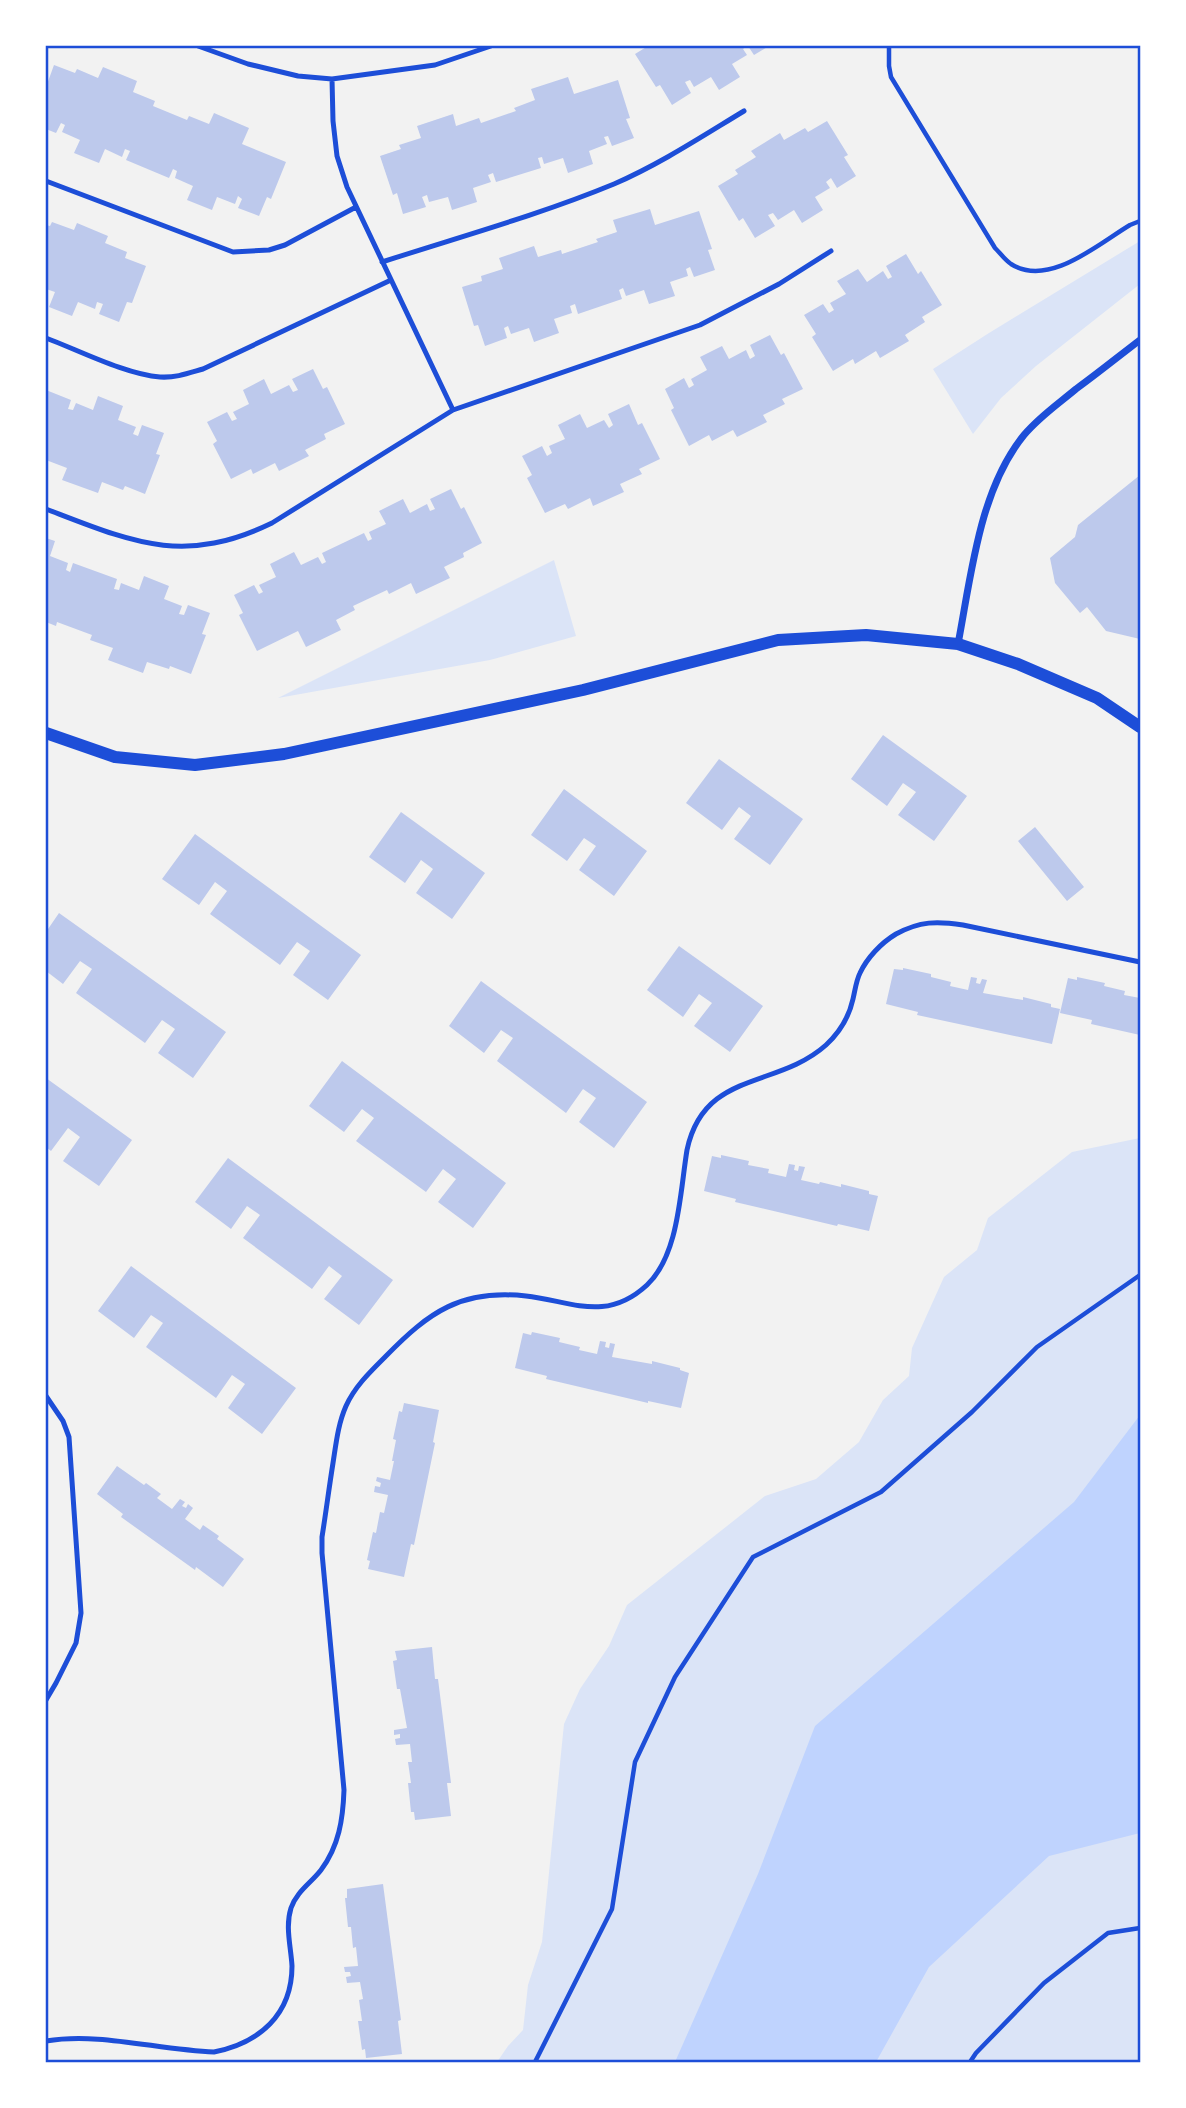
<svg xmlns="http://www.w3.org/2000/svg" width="1186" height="2108" font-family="Poppins,sans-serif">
<rect width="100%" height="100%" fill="#f2f2f2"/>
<path fill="#dbe4f7" d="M1140,241V284L1036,366L1001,398L973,434L933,369L989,333Z
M554,560L576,636L490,660L278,698Z
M1140,1138V2062H497L508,2046L523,2030L528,1985L542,1942L564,1724L580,1689L609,1646L627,1605L765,1496L816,1479L859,1442L883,1400L909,1376L912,1348L944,1277L977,1250L988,1218L1072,1152Z"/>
<path fill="#bfd3fe" d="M1140,1415V1833L1049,1856L929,1967L876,2062H675L758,1874L815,1726L1074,1502Z"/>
<path fill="#bdc9ec" d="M648,46H747L743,49L747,55L732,64L740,77L719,90L711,77L694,87L690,80L685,82L691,93L672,105L660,85L656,87L635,54Z
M748,46H769L754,55Z
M54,65L75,73L77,69L98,78L103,67L137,81L133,92L155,101L153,106L187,120L189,116L209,124L214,113L249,128L242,144L286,162L271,199L267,197L259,216L238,208L242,199L238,196L235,204L217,197L212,210L187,200L193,186L175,178L177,171L173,169L169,178L126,160L130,151L125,149L122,157L105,149L99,163L74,153L80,140L62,132L65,125L61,123L56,133L46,129V87Z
M568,77L574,94L618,80L630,118L626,119L634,138L612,146L608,136L604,137L607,144L589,151L593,164L568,173L563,158L544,164L542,157L538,158L541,168L496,182L493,173L488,175L491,182L473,188L477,202L452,210L448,197L429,202L427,195L422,197L426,207L403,214L397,193L393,195L380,156L401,149L399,145L421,138L417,126L453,114L456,126L479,118L481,123L516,111L514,108L535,100L531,89Z
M827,121L848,155L844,157L856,176L837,188L831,178L826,182L830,188L815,197L823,210L802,223L794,210L778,220L773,213L768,215L775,226L755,238L743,218L739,221L718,186L738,174L735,170L756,157L751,151L780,133L784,140L805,128L808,132Z
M650,209L655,225L699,211L712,249L708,250L715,270L694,277L690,267L686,269L688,276L670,282L675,296L649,304L644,290L626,296L623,288L619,290L622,299L578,314L575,304L570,306L572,313L554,319L559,333L534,342L529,328L511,334L508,326L504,328L507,338L485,346L478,325L474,326L462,287L482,281L481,276L503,269L499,258L534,246L538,257L561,250L562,254L598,242L596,239L617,232L613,220Z
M52,222L74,230L77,223L108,236L105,243L127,252L125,258L146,266L132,303L127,302L119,322L99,314L103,304L97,302L95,309L78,302L72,316L49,307L55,292L46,289V225L50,226Z
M906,254L918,274L921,271L942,305L922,317L925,322L905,335L909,341L880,358L876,351L855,364L853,359L833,371L812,337L816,334L804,315L823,304L829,313L834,310L830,303L846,294L837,281L858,269L867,282L883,271L888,279L892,277L886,266Z
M770,335L781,355L784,353L803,389L782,399L785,404L763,415L767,422L737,437L733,430L712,441L709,435L689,446L671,410L674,408L665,389L684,378L689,388L694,385L691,379L707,370L700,357L722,346L729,359L746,350L750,359L755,356L750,345Z
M313,369L323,389L327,387L345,424L324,434L326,439L305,450L309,456L279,471L275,463L253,474L251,469L231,479L213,444L217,441L207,422L227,412L232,421L237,419L233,412L249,404L243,390L264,379L271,394L289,385L293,392L298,390L292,379Z
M46,390L71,400L68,409L73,410L76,403L93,410L98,396L123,406L118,420L136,427L133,434L138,436L142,425L164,433L156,454L160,455L145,494L125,486L123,490L102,482L98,493L62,480L67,468L46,460Z
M629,404L638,425L642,423L660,459L639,469L642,474L620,484L624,492L593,506L590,498L568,509L565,504L545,513L527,478L532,475L522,456L542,446L547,456L552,453L549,446L565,439L558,425L580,414L587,428L604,420L609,428L613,425L608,414Z
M1140,475V639L1106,631L1087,607L1080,613L1055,583L1050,558L1075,537L1078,525Z
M451,489L461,509L464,507L482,543L463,553L464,557L444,567L450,578L416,594L411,583L389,594L387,590L353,606L355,610L336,620L341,630L306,647L298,631L257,651L239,615L243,613L234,595L254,585L259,594L263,592L259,585L276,577L270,564L294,552L301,565L318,557L322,564L326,562L322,553L364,533L368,541L372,539L369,532L386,524L379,511L403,499L410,513L427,504L430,511L435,509L430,499Z
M46,538L55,541L50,556L68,563L66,570L70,572L73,563L117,579L114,589L119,590L121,583L139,590L144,576L169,586L164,599L182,606L179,614L184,615L188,605L210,613L202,634L206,635L191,674L170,666L169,669L147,662L143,673L108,660L113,648L90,640L92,635L57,622L56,626L46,622Z
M883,735L967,796L934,841L898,815L916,792L903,783L887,806L851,779Z
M719,759L803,819L770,865L734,839L751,816L739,807L722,830L686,803Z
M564,789L647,851L614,896L579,870L596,846L584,838L567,861L531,835Z
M401,812L485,873L452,919L416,893L433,869L421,860L405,883L369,857Z
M1035,827L1084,887L1067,901L1018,841Z
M195,834L361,955L328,1000L293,975L310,951L297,942L280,965L210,914L227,891L215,882L199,905L162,879Z
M59,913L226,1032L193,1078L158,1053L175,1029L162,1020L145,1043L76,993L92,969L80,961L63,984L46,971V932Z
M679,946L763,1006L730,1052L694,1026L712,1003L699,994L683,1017L647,990Z
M903,968L931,974V977L951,982L950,986L968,990L971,977L977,978L976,983L980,984L982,979L987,980L983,993L1023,1000V997L1051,1004V1007L1060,1009L1052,1044L917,1015L918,1012L886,1004L894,969L903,970Z
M1077,977L1105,983L1104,986L1125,991L1124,995L1140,998V1035L1091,1024L1092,1020L1060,1013L1068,978L1077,980Z
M481,981L647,1102L614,1148L579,1122L596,1098L583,1089L566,1113L497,1061L513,1038L501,1030L484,1053L449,1026Z
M342,1061L506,1183L473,1228L438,1202L456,1179L443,1169L426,1192L356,1141L374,1118L362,1109L344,1132L309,1106Z
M46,1078L132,1140L99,1186L63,1161L80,1137L68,1128L51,1151L46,1147Z
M721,1155L749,1161L748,1165L769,1169L768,1173L786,1177L789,1164L795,1165L794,1170L798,1171L799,1166L805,1167L801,1180L819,1184L820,1182L841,1187V1184L869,1191V1194L878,1196L869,1231L838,1224L837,1226L735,1202L736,1199L704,1191L712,1156L721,1158Z
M228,1158L393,1280L359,1325L324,1299L342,1276L329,1266L312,1289L243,1238L260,1215L247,1206L231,1229L195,1202Z
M131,1266L296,1388L262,1434L228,1408L245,1384L232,1375L216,1398L146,1347L163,1323L151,1315L134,1338L98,1311Z
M532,1332L560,1338L559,1342L580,1347L579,1350L597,1354L600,1341L606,1342L605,1347L609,1348L610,1343L615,1344L612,1357L652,1364V1361L680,1368V1370L689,1373L681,1408L648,1401V1403L546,1379L547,1376L515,1368L523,1333L531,1335Z
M404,1403L439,1410L433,1442L435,1443L414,1545L411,1544L404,1577L368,1569L370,1561L367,1560L373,1532L376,1533L380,1512L384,1513L388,1495L374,1492L375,1486L380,1487L381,1483L376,1481L377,1477L390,1480L394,1461H392L396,1440L393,1439L399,1411L402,1412Z
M117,1466L144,1485L146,1483L161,1494L157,1498L172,1509L180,1499L185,1502L182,1506L186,1508L188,1504L193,1508L185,1519L200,1530L203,1525L219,1536L217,1539L244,1559L223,1587L196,1567L195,1570L121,1517L123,1514L97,1494Z
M432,1647L435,1679H438L451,1783H447L451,1816L415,1820L414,1812H411L408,1783H411L408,1762H412L410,1744L396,1745L395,1739L400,1738V1734L394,1735V1730L407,1728L400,1689H397L393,1661L397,1660L395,1651Z
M383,1884L401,2020L398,2021L402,2054L366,2058L365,2049L362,2050L358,2021H362L359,2000L363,1999L360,1982L347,1983L346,1977L351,1976L350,1972H345L344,1967L358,1966L356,1947L353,1948L351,1927H348L345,1898H347V1889Z"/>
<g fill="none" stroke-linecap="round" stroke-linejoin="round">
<path stroke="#1d4ed8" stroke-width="4.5" d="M889,46V66L891,77L995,248C1000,253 1005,260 1011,264C1049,288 1098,244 1130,225L1140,221
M535,2062L612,1909L635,1762L675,1677L753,1557L881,1492L972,1412L1037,1347L1140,1275
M970,2062L976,2053L1044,1983L1108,1933L1140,1928"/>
<path stroke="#1d4ed8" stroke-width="5" d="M198,46L248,64L298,76L332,79L435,65L491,46
M332,79L333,121L337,156L347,187L453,410
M46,181L233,252L269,250L285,245L356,207
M382,262C459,237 539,215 614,184C660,164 701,137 744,111
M46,338C78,350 127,375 160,377C176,378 189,373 203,369L391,280
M46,509C132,542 183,566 272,523L453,410L700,325L779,284L831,251
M46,1396L63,1421L69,1437L81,1613L76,1643L56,1683L46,1700
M46,2041C100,2032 158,2050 214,2052C259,2043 292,2015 292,1966C291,1947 285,1927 291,1908C297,1891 311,1883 321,1870C339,1846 343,1819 344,1790L322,1553V1537C326,1512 329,1488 333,1463C336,1444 338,1424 346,1406C355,1386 371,1371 386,1356C429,1312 461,1289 526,1296C571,1301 606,1323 647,1285C679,1255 680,1192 687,1150C704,1070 777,1089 826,1045C839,1033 849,1017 853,999C855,991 856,981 860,973C867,958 881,943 896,934C920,921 937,921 963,925L1140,962"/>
<path stroke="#1d4ed8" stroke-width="7" d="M958,644C971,577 979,490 1024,435C1039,417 1058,404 1076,389C1098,373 1119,356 1140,340"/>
<path stroke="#1d4ed8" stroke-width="12" d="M46,733L115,757L195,765L284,754L583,690L778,640L866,635L958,644L1018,664L1097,698L1140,727"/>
</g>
<rect width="1186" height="2108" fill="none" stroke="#ffffff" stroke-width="94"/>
<rect x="47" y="47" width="1092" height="2014" fill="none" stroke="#1d4ed8" stroke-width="2.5"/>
</svg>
